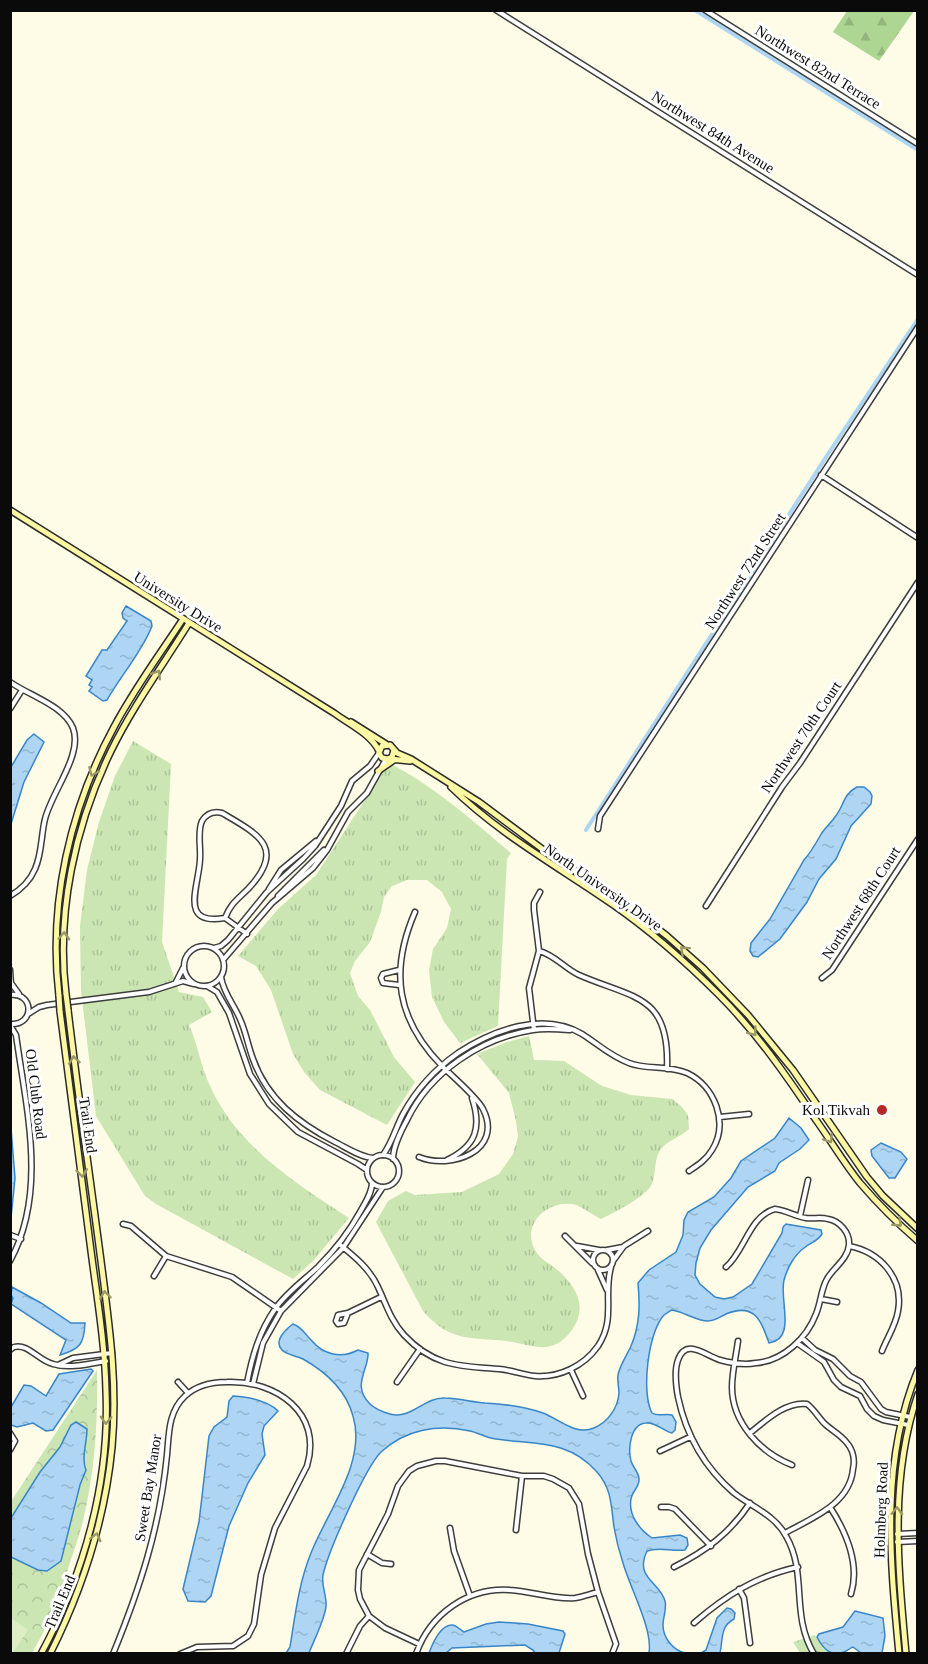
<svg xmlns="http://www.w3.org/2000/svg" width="928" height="1664" font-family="Georgia,serif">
<defs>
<pattern id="grass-tufts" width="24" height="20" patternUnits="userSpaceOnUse" patternTransform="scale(1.5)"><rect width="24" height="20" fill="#cbe6b3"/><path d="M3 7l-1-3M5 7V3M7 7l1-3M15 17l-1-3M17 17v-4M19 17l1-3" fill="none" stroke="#adc499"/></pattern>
<pattern id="forest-firs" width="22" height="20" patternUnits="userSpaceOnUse" patternTransform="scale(1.5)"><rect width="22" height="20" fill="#add693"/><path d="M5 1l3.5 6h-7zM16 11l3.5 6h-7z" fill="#94b67d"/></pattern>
<pattern id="park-crowns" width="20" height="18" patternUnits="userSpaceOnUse" patternTransform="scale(1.5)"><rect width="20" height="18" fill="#cbe6b3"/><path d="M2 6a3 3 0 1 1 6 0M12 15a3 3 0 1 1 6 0" fill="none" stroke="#adc499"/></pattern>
<pattern id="water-ripples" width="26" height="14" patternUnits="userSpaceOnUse" patternTransform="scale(1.5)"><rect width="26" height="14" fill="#aed5f3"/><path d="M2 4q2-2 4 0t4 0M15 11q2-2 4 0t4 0" fill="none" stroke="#94b6cf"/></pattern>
</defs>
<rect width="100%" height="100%" fill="#fefbe7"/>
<path fill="url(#grass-tufts)" d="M133,741L171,764L162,942L179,992L203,997L212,1012L189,1025C198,1045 201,1067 210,1086C237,1146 296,1184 349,1218L313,1261L293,1279L156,1204L145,1196L96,1116L81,991L80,926L87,870L99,822L115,776Z
M389,763C434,786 473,821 511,853L507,859L498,1026L460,1043L444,1022L432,997L429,970L433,949L447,928L451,909L442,892L427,880H407L392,886L384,897L381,912L370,942L355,961L350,973L358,996L370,1010L394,1057L415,1082L387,1125L320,1090L304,1072L293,1054L271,990L256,966L238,956L278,909L316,875Z
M529,1036L534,1060L564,1061L602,1086L631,1095L672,1099L681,1106L688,1115L689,1129C680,1138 666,1140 659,1152C654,1162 656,1174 652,1184C646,1197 613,1213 601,1219C592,1215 581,1205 572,1204C549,1201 524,1221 533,1246C538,1258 546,1261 555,1268C575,1284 589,1306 572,1330C552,1357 533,1345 506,1341C469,1337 450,1342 423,1311L376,1222L388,1201L406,1191L415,1195L462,1192L499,1174L513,1154L518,1137L516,1121L509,1093L477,1054L507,1042Z"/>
<path fill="url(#forest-firs)" d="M847,11L917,10L918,13L914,11L879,61L833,32Z"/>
<path fill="url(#park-crowns)" d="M97,1370C98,1421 95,1471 83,1521C79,1537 73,1553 68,1569C58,1598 48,1627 32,1653H11L10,1503Z
M815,1635L824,1649L833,1653H800L793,1642Z"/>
<path fill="#ddeec5" d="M11,1618L28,1630L12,1654L10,1653Z"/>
<path fill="url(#water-ripples)" stroke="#3886c8" stroke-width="1.5" d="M126,606L151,621L152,626C142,652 121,675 107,700L103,701L89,691L92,687L89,685L92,680L86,676L102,650H107L127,621L123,618L122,613Z
M34,734L44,742L24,782L11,824V767L27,740Z
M857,787H864L870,792L872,796L871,804L851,826L836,859L819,879L807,902L780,939L758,957L753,956L750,951L751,943L770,919L804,860C811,852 815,845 820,836C824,829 830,824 835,817C844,806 843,794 857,787Z
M10,1116L15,1178L11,1218H10Z
M789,1118L801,1128L809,1140L800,1149L779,1163L775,1171L748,1187L711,1230L700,1248L696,1263L695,1275L700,1284L715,1297L724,1299L733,1297L752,1284L782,1233L783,1227L786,1224L821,1230L822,1234C817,1242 811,1242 804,1248C794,1255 787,1269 784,1280C779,1300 797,1339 769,1343C761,1321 755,1302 726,1314C720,1317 715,1321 708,1321C697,1321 684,1312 672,1310C671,1310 664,1315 664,1315C648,1332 641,1393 652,1413C658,1417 665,1413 672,1415L676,1422L675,1430L672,1433C663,1431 656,1422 646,1423C630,1424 628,1449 631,1461C633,1467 638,1472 639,1478C640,1487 632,1491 631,1499C628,1515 640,1530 652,1538L680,1535L687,1538L688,1545L685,1550C671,1552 660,1546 647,1551C634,1578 660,1582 665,1601C667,1609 663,1617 663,1625C663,1638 673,1650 685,1653H649C653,1629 630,1588 623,1563C619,1551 616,1539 614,1527C611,1506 612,1489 597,1472C568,1439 535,1445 496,1439C487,1438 479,1433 470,1431C438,1424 406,1429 381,1452C365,1468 328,1552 323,1575C321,1586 327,1596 326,1606C325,1619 314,1640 309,1653H286L290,1647C295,1616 299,1582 311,1553C327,1512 367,1462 353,1416C346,1390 326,1372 303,1359C297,1356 287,1355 282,1350C273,1341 286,1329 293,1324C302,1327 305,1334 311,1340C324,1355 341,1359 358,1350L368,1353C369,1369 351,1386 370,1404C375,1409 383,1412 390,1414C411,1420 424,1397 445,1398C458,1398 472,1402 485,1403C505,1404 525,1407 543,1413C559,1419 576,1436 594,1428C608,1422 618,1408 619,1393C619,1387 617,1381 618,1375C620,1365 627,1355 631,1346C640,1325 640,1305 638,1283L649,1270L676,1252L683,1235L684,1220L688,1212L714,1197L731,1178L741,1161L775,1138Z
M881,1143L901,1152L907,1159L895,1178H889L872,1156L871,1150Z
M12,1287L41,1303L71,1323H85C84,1343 81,1349 60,1355L66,1340L11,1304L13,1298L11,1295Z
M91,1369L93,1371L53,1430L46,1431L33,1423L17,1427L11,1425V1407L24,1385L31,1386L46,1396L59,1374Z
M233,1396C248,1397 268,1401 278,1411L264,1426L262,1434L265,1455L248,1483L229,1526L211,1596L205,1602L188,1601L183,1589L199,1522L209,1436L214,1427L227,1417L229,1401Z
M76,1422L87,1429C87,1443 81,1458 86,1470L80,1485L61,1561L47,1571L38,1570L11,1557V1518L40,1472L60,1447L71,1425Z
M727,1608L731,1609L735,1613L734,1619C720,1626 723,1640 720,1653H701L706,1650L717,1618Z
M855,1611L883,1618L885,1636L882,1653H861L853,1647C850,1648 847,1651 844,1652C832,1659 822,1647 817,1637L819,1634L843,1627Z
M499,1622L528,1624L563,1631L565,1634L559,1653H535L533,1650L525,1645L452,1648L446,1653H429C432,1645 440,1626 451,1625C456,1624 460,1630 464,1632L486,1624Z"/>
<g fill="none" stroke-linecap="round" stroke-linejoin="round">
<path stroke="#aed5f3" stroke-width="4" d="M695,10L918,150
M586,830L828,454L918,319"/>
<defs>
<path id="street" d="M496,10L918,275
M705,10L918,144
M821,475L918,538
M10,682C30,696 63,705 73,728C83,755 52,791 45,819C41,835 42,854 35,869C30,881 22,889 10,896
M10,709L22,690
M598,829L600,816L918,327
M269,889L281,870L316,841
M278,896L324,850
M706,906L782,787L800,763L918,582
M415,912C389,972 397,1020 442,1066C453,1077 477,1097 483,1109C504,1151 451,1170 419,1157
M225,918C178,926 199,887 200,859C201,847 197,832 202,821C207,813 214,811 222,813C258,834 287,848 248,889C237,900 231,903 225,918L247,934
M184 966a20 20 0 1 1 40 0a20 20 0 1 1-40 0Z
M214,948L221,946L228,940L267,892L303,859L315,846L341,806L352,781L370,766L379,753
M539,951C555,955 564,968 579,975C634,999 670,994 667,1069
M223,960L272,903L313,868L327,850L348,812L367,793L386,759
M10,970L11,984
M399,970L383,974L381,978L383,983L399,985
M221,977C223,992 234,1005 240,1019C246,1032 248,1046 253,1059C267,1099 298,1123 335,1142C347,1148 360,1157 373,1158
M822,978L832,970L918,839
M176,982L183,968
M11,983L19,994
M207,986L217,992L229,1013L250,1074L269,1104L298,1132L358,1164L367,1170
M10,995C34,992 35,1025 11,1024
M28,1014L39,1007L47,1005L149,992L183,981L194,984
M10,1025L16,1035C26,1108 48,1192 10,1261
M534,1030L529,988L539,951L534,910V903L540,892
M720,1117L749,1114
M367 1171a16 16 0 1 1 32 0a16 16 0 1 1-32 0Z
M383,1155C392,1143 396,1127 403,1114C416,1090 435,1069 458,1053C493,1030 543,1011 582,1034C598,1044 610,1056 629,1063C647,1070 668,1065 687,1073C715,1086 729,1123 712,1150C706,1160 698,1165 689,1171
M393,1159C393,1146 401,1131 407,1120C430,1072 481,1038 533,1030C545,1028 557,1029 570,1030
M447,1160C476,1146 482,1128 472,1098
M800,1216L808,1180
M123,1224L131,1226L166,1256L232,1277L281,1311
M10,1235L21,1239
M565,1236L592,1263
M339,1244C354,1256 370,1269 378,1287C386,1304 391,1321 404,1335C434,1367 460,1366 499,1369C512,1370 523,1375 535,1376C559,1378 584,1366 598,1346C616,1319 603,1295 611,1267
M577,1246L599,1250
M849,1246C880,1252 904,1278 898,1311C896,1325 887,1338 882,1351
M593 1260a10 10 0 1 1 20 0a10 10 0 1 1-20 0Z
M607,1250L623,1247
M613,1261L624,1246L648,1231
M726,1267C745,1251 749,1216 775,1209C785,1210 795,1216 806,1218C813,1219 821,1217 828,1219C840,1221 850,1233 849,1245C848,1259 833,1268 827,1279C821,1289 821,1302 816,1314C807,1338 783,1361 756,1363C745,1365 731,1363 720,1360C706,1356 686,1337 678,1360C674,1371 676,1386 678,1397C686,1435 704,1467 734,1493C752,1507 775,1515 786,1536C808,1574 790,1614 814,1654
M598,1270L607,1290
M154,1276L166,1256
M821,1299L837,1302
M348,1313L344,1323L338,1324L336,1321L338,1315L348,1313L381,1297
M802,1338L815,1350L833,1359L850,1376L861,1382L881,1409L886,1412L910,1417
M738,1341C736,1356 732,1372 732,1387C732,1423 761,1453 792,1465
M797,1343L824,1362L834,1380L841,1387L860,1396L867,1409L874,1416L883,1420L908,1425
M10,1350L14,1347C28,1343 39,1361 53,1364C69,1369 89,1364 106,1361
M58,1365L73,1358L112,1353
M571,1370L583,1396
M178,1382L188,1393
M397,1382L420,1349
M247,1383C252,1357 259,1332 275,1309C286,1293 303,1281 318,1267C334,1251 349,1232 360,1212C365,1203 372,1193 372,1183
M253,1384L263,1343L281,1311L343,1248L383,1187
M10,1433L15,1441L10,1450
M750,1433C765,1421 786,1401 807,1404C815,1410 819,1419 826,1425C833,1431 841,1435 847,1443C853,1450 855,1460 853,1469C850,1504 812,1518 785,1533
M660,1451L690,1437
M661,1507H669L675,1509L711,1546
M830,1507C846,1532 860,1565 851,1594
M450,1528L454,1551L470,1596
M516,1530L522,1476
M897,1534L918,1533
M897,1542L918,1541
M367,1554L382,1563L391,1564
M674,1567C706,1551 730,1533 750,1503
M739,1589L744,1598L750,1643
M369,1616L385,1628L419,1644
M694,1623C725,1596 756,1576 798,1567
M113,1654C140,1588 160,1527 167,1455C169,1434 168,1412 185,1396C197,1385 212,1382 227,1382C276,1380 323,1413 307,1466L275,1528L261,1575L254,1624L248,1636L233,1646L197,1647L180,1654
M346,1654L360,1626L369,1616L360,1599L358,1590L359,1570L388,1514L398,1486L409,1471L417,1466L436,1461H445L522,1476H544L553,1479L569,1488L579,1504L588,1554L598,1592L616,1644L612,1654
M416,1654C430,1614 468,1587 510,1590C531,1591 554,1600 575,1598C583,1597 590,1594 598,1592"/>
<path id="secondary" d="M10,510L334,713C349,724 371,734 379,751
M351,722L386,744
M394,750L392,757L388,759L382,758L379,753L382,746L390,745L397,753L411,759L479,802L549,854L626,904L667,936L703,968L748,1015L793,1070L867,1177L883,1196L918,1229
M390,759L410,761
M378,771L394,760
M451,787C499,834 557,866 612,904C651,931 686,962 719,995C756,1032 787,1076 816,1120C831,1141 844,1163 860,1183C878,1204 897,1223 918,1241
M66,994C56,913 75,825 111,751C133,706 163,665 189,623
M59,996C48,904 70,808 114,727C134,689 160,654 183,619
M41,1654C84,1574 110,1482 106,1391C105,1344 97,1297 91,1251C81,1171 70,1091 60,1011
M50,1654C83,1588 105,1520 112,1447C118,1384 109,1323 101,1261C90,1177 78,1094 68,1010
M899,1654C890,1558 880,1461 918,1370
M906,1654C898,1565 889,1479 918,1394"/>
</defs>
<use href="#street" stroke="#3d3d3d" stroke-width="7"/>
<use href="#secondary" stroke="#2c2c2c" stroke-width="8"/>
<use href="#street" stroke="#fff" stroke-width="4"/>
<use href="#secondary" stroke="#fcf8a4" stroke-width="5"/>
<defs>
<path id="secondary-bridge" d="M66,994L68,1010
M59,996L60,1011"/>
</defs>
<use href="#secondary-bridge" stroke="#2c2c2c" stroke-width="8" stroke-linecap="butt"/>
<use href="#secondary-bridge" stroke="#fcf8a4" stroke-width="5"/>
</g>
<defs><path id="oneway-chevron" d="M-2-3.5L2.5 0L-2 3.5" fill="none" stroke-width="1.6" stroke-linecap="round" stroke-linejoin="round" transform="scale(1.5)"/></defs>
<g stroke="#9b9966">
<use href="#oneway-chevron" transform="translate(157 674) rotate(-58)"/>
<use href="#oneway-chevron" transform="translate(93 772) rotate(113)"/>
<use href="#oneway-chevron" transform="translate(64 936) rotate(-88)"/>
<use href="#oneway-chevron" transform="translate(684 950) rotate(-138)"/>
<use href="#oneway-chevron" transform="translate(753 1032) rotate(53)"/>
<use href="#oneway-chevron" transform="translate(74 1060) rotate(-98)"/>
<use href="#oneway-chevron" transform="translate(829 1139) rotate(56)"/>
<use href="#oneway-chevron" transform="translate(82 1173) rotate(83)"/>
<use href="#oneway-chevron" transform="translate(898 1223) rotate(43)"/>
<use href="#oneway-chevron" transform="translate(105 1295) rotate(-97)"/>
<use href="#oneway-chevron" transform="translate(106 1420) rotate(92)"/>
<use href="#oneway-chevron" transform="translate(897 1511) rotate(-88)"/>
<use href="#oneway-chevron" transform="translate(96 1537) rotate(-76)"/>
</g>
<circle fill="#b32a28" stroke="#fff" stroke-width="2" cx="882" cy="1110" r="6"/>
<g text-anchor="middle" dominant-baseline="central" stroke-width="6" stroke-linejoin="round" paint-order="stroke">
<g font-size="15" fill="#0a0a0a" stroke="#fff">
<text transform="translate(818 67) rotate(32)">Northwest 82nd Terrace</text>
<text transform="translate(713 132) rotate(32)">Northwest 84th Avenue</text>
<text transform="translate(745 571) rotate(-57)">Northwest 72nd Street</text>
<text transform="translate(178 602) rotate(32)">University Drive</text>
<text transform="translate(801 737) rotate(-56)">Northwest 70th Court</text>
<text transform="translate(603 887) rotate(35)">North University Drive</text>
<text transform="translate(861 903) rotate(-57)">Northwest 68th Court</text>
<text transform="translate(36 1094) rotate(83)">Old Club Road</text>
<text transform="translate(88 1125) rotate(82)">Trail End</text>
<text transform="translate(148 1488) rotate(-81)">Sweet Bay Manor</text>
<text transform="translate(881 1510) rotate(-88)">Holmberg Road</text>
<text transform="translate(60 1602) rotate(-67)">Trail End</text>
</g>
<g font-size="15" fill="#0a0a0a" stroke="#fff" text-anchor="end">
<text x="870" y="1110">Kol Tikvah</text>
</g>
</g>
<rect width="928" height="1664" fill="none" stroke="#0a0a0a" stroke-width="24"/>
</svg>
